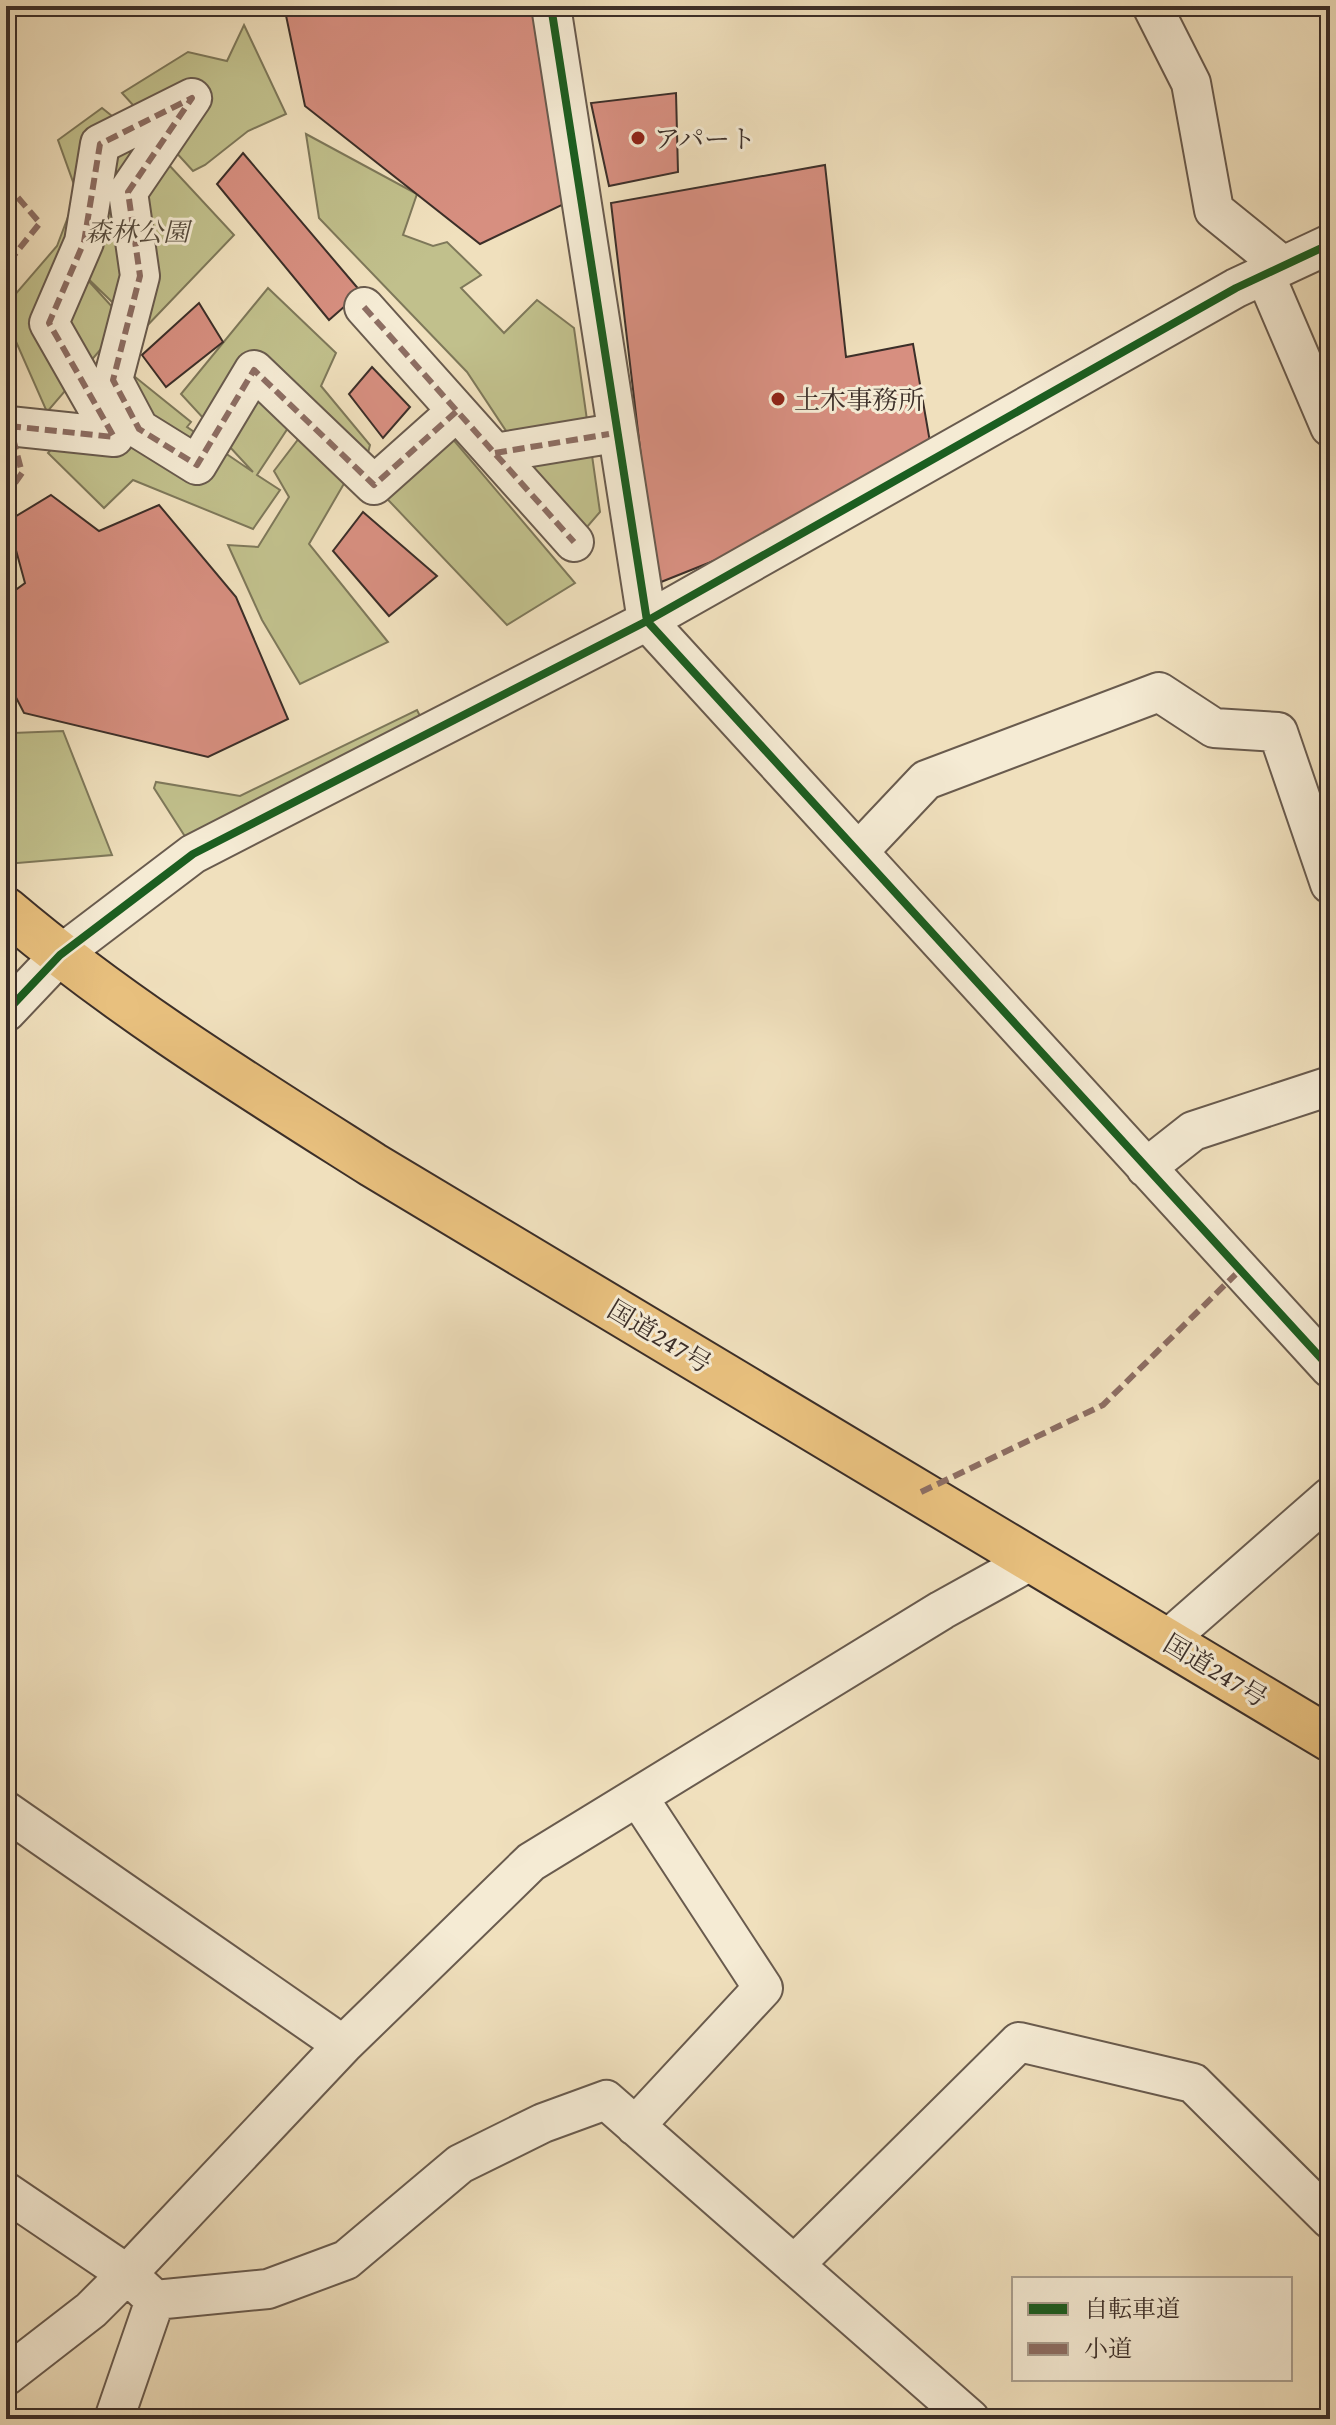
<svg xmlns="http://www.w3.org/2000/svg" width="1336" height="2425" font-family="'Gentium Book Plus','Noto Serif JP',serif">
<rect width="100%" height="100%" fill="#f0e0bd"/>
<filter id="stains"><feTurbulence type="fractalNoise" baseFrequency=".0025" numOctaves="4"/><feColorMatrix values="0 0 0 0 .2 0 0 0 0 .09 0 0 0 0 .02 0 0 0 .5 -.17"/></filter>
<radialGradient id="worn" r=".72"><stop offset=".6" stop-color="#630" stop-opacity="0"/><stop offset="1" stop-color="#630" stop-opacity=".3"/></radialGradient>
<path fill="#c1c08c" stroke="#7e785a" stroke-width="2" d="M244,25L286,114L248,131L205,165L193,171L122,93L188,52L227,61Z
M102,108L156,151L234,235L142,331L75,266L125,321L47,412L6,319V305L57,246L77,193L58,140Z
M306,134L417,194L403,235L433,246L447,242L481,275L461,288L504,333L537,300L574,328L600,512L574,542L532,470L467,372L319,218Z
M268,288L336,353L321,386L370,445L363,472L292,422L257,475L280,490L253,529L133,480L104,508L48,453L124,368L191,422L187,427L253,472L181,394Z
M440,424L575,583L507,625L374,485Z
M303,433L349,475L309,544L388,642L300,684L262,620L228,545L258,547L289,497L274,471Z
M417,710L422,720L186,838L154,788L156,782L240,796Z
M6,720L13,733L63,731L112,855L6,864Z"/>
<path fill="#d78f80" stroke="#3c2f29" stroke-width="2" d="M284,6H533L564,204L480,244L305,106Z
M676,93L678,172L609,186L591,103Z
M243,153L361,292L329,320L217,184Z
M825,165L846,357L913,344L930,442L746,548L656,584L611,203Z
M199,303L223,342L166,387L142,355Z
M372,367L410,407L383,438L349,394Z
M51,495L99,531L159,505L236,597L288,719L208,757L24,713L6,678V597L25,583L8,521Z
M363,512L437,576L389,616L333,551Z"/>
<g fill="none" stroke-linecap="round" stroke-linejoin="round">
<defs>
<path id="street" d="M551,6L647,621L1330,1368
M1152,6L1191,83L1214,210L1283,266
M1265,275L1330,427
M364,307L574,542
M9,426L114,437L49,323L84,242L100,144L192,98L128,192L140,276L113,380L139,429L197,465L254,370L374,485L457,411
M495,453L609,434
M858,852L926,780L1159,692L1214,728L1278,732L1330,884
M6,1012L60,955L193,854L647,621L1236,288L1330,244
M1146,1168L1193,1131L1330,1086
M1167,1640L1330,1497
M6,1811L343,2045
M635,2126L763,1988L638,1797
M6,2192L127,2274L91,2310L6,2376
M794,2265L1019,2042L1193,2083L1330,2219
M155,2300L268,2289L346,2260L460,2164L543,2123L606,2100L970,2419
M114,2419L155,2300L127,2274L343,2045L531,1862L942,1610L1034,1559"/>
<path id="highway" d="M6,910C119,1006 247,1085 373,1165L1330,1739"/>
</defs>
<use href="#street" stroke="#695b4e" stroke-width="42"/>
<use href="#highway" stroke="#3c2f29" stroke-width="48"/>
<use href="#street" stroke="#f5ebd4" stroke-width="38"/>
<use href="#highway" stroke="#e8c07e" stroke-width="44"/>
<path stroke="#8d6e63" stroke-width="6" stroke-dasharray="12 6" stroke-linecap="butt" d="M6,184L40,223L6,265
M364,307L574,542
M6,422L10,427L22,473L6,496
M9,426L114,437L49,323L84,242L100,144L192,98L128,192L140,276L113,380L139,429L197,465L254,370L374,485L457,411
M495,453L609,434
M921,1492L1103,1405L1240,1270"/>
<defs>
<path id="cycleway" d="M551,6L647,621L1330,1368
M6,1012L60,955L193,854L647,621L1236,288L1330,244"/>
</defs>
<use href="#cycleway" stroke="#f5ebd4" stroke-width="13"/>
<use href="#cycleway" stroke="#1b5e20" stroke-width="8"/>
</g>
<g fill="#8f2418" stroke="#f5ebd4" stroke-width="3">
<circle cx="638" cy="138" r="8"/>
<circle cx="778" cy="399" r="8"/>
</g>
<g text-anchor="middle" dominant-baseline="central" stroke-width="6" stroke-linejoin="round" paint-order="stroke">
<g font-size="26" fill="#3c2f29" stroke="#f5ebd4" text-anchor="start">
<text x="654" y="138">アパート</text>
<text x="794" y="399">土木事務所</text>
</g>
<g font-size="26" font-style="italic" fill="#574c3d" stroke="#f5ebd4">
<text x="137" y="231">森林公園</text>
</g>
<g font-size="26" fill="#3c2f29" stroke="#f5ebd4">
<text transform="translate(660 1336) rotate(31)">国道247号</text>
<text transform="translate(1216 1670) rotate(31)">国道247号</text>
</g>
</g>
<rect width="1336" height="2425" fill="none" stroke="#f0e0bd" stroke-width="32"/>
<rect x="8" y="8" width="1320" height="2409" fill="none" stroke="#3c2f29" stroke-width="4"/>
<rect x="16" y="16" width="1304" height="2393" fill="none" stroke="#3c2f29" stroke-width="2"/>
<rect x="1012" y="2277" width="280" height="104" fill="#f5ebd4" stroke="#aba090" stroke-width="2"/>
<rect x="1028" y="2303" width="40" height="12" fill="#1b5e20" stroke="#aba090" stroke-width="2"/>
<text x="1084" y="2317" font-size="24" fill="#3c2f29">自転車道</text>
<rect x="1028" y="2343" width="40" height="12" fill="#8d6e63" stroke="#aba090" stroke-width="2"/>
<text x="1084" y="2357" font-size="24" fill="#3c2f29">小道</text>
<rect width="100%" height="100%" filter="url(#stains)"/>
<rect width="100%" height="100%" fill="url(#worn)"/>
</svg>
